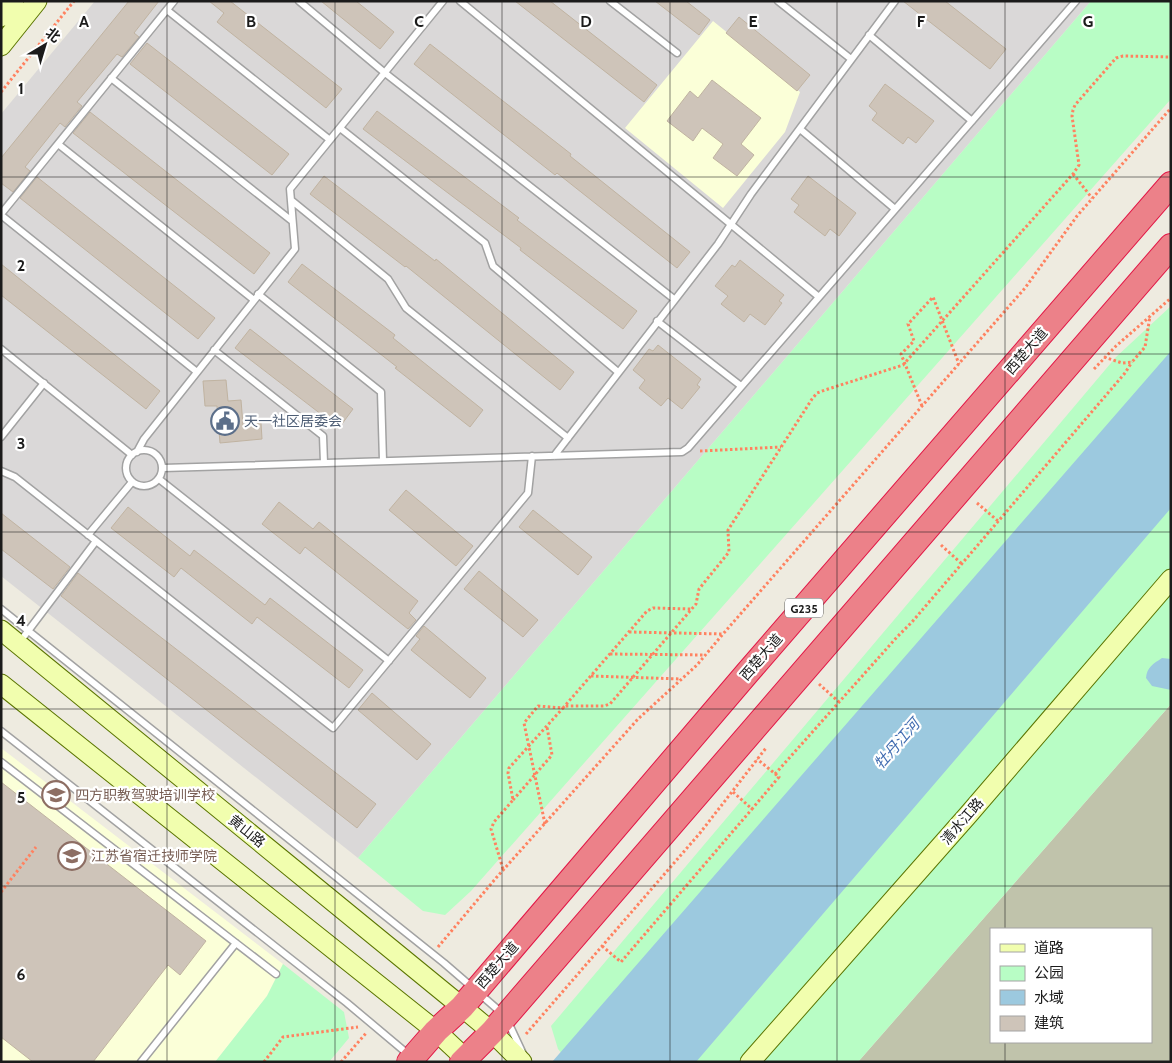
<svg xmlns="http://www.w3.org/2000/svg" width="1172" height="1063" font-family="Cabin,'Noto Sans SC',sans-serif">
<rect width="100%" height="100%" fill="#eeebe0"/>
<path fill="#dad8d8" d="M95,1H1091L358,858L1,576V114Z"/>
<path fill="#fbffd8" d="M713,21L800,92L785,132L723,208L625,128Z
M1,748L283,964L267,996L215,1062H1Z"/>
<path fill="#c0c3ab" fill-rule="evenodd" d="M1171,704V1062H858ZM991,929H1151V1042H991Z"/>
<path fill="#b8fdc5" d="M1091,1H1171V99L471,891L445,915L423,911L358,858Z
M1171,306V704L858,1062H569L558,1049L551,1026L1116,357Z
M283,964L344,1012L349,1038L329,1062H215L267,996Z"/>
<path fill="#9cc9df" d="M1171,351V508L696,1062H552Z
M1162,658L1171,659V690L1152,686L1146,678C1147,667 1153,664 1162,658Z"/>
<path fill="#cec4b9" stroke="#c0b3a1" d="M129,1H159L134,33L139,37L122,57L117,54L77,102L82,106L65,127L60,123L25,167L30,171L13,192L1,183V158Z
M209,1H230L342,89L326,108L217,22L224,13Z
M321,1H356L394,32L380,49Z
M515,1H550L657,85L644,102Z
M655,1H686L710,20L699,35Z
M903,1H945L1006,49L990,69Z
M739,17L810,75L797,91L726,33Z
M147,43L289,154L272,175L130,64Z
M430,44L571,154L570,156L690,252L677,268L557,173L555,175L414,64Z
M712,80L761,118L741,144L754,155L737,176L713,158L723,144L702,128L693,141L667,121L690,91L698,98Z
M885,84L934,121L916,143L908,137L903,144L872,120L877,113L869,106Z
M377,111L519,218L517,220L637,311L623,329L520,250L521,248L363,129Z
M90,112L270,253L254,274L73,133Z
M324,176L435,261L436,259L574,372L560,390L406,266L405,267L310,194Z
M808,176L856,213L839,236L830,229L825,236L794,212L799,205L791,199Z
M37,177L215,318L198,339L20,198Z
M740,260L784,295L779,301L782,303L765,325L750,314L744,322L721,304L728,296L715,286L732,265L735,267Z
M1,264L160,391L146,409L1,295Z
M302,264L395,335L393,338L483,410L470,427L395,368L397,367L288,282Z
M250,329L353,409L339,428L235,348Z
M658,345L701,379L697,385L700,387L682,409L668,398L661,406L639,388L645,380L633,370L649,349L653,351Z
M226,380L228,401L241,400L243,425L261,423L262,439L220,443L217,406H205L203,381Z
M406,490L473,546L456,566L389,510Z
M279,502L313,529L319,522L418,601L409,613L416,620L408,629L305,547L300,554L262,524Z
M128,507L190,556L194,550L265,605L270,598L363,670L349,688L257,617L252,624L181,568L174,577L111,528Z
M533,510L592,557L578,575L519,527Z
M1,513L70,567L53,589L1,549Z
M479,571L538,620L523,637L464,589Z
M78,573L376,804L357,828L61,596Z
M424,626L486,678L470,698L411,650L420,639L416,636Z
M372,693L431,744L417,760L358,710Z
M1,782L206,941L180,975L168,965L93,1062H33L1,1037Z"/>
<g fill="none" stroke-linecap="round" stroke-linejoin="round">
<defs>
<path id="lane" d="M299,1L385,73L674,299
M460,1L819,297
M610,1L677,53
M778,1L851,59
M167,10L330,140
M869,35L972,121
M111,78L292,221
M340,128L485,243L493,266L618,372
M800,129L895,209
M58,144L254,300
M291,200L388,279L406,308L568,438
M1,214L174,1
M1,215L197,372
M258,294L381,392L383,461
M657,321L741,386
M1,349L132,455
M214,350L323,436L324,463
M1,437L44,383
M126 468a18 18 0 1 1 36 0a18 18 0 1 1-36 0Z
M137,452L144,439L295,249L290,189L443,1
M554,456L718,244L751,194L895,1
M163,468L682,452L688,448L1076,1
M1,471L15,477L333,728L528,493L532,456
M159,479L389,661
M88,535L132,482
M1,609L444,963L503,1014
M19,643L96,541
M1,731L347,1003L409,1055
M1,762L276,974
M508,1022L523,1054
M141,1062L236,943"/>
<path id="secondary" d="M1,17L14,1
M1,46L37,1
M1,630L462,1007L492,1032L522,1062
M1,684L436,1031L469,1062
M750,1062L968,815L1171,579"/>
<path id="highway" d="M409,1062L436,1031L462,1007L748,672L1171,184
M462,1062L492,1032L1171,246"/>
</defs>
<use href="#lane" stroke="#a2a2a2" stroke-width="9"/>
<use href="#secondary" stroke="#5b7500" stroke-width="21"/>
<use href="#highway" stroke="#e21746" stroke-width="26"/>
<path stroke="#ff8260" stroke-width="3" stroke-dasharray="2.5 2.5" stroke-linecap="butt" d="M1,92L74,1
M1073,174L1092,198
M1104,357L1122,363L1132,362L1145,347L1150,316
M1094,369L1116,346L1171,298
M922,406L901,354L914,341L908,324L933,297L959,364
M700,451L781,447
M977,503L998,521
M941,545L962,564
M629,632L723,634
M610,654L705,655
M591,676L681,679
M819,684L839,702
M775,774L897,637L912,622L1125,373L1132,362
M733,792L752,809L779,777L757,759
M513,800L552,755L547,727
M545,824L524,723L538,706L563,708L647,611L653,608L691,609
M503,869L491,829L494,822L513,800L508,773L509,768L563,708L567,706H604L610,704L696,604L699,589L729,552L728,530L812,399L817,393L825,390L903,365L1073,174L1079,165L1072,116L1073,110L1075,105L1116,58L1123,56L1171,57
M1,892L36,847
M602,946L621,962L752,809
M438,947L496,878L638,719L697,665L723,634L1025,288L1077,216L1171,108
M526,1034L700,833L766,748
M264,1062L283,1037L358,1027
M341,1062L367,1032"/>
<use href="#lane" stroke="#fff" stroke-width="6"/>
<use href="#secondary" stroke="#f1feae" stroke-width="19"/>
<use href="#highway" stroke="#ec8189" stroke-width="24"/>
</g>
<path fill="none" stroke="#1b1b1b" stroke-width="1" stroke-opacity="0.55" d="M167,1V1062M335,1V1062M502,1V1062M670,1V1062M837,1V1062M1005,1V929M1,177H1171M1,354H1171M1,532H1171M1,709H1171M1,886H1171M1005,1042V1062"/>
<defs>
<symbol id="civic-ring" viewBox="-11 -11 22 22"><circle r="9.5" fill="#fff" stroke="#5c6f8a" stroke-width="1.5"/><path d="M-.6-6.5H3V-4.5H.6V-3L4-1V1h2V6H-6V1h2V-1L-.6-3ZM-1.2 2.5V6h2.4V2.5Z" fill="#5c6f8a"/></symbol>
<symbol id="school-ring" viewBox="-11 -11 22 22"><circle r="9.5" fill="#fff" stroke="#8d6e63" stroke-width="1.5"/><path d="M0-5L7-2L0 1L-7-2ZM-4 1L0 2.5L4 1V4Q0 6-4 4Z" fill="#8d6e63"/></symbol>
</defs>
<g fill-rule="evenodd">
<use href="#civic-ring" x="209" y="405" width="32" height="32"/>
<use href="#school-ring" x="40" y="779" width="32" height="32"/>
<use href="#school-ring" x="56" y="840" width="32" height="32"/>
</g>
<g text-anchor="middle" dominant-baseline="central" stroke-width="4.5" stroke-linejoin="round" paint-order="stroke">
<rect fill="#fff" stroke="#5f5f5f" stroke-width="1" x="785" y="598.5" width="38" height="19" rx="4"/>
<g font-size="12" font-weight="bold" fill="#1b1b1b">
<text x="804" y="608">G235</text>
</g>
<g font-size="14" fill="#1b1b1b" stroke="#fff">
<text transform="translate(1026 351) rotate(-49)">西楚大道</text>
<text transform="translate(761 657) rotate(-49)">西楚大道</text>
<text transform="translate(962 821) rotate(-49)">清水江路</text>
<text transform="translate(247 831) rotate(39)">黄山路</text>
<text transform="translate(497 965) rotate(-49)">西楚大道</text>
</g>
<g font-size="14" fill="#4e5e75" stroke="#fff" text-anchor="start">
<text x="244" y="421">天一社区居委会</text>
</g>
<g font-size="14" fill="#785e54" stroke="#fff" text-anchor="start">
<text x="75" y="795">四方职教驾驶培训学校</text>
<text x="91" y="856">江苏省宿迁技师学院</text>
</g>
<g font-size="15" font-style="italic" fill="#426db1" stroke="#fff">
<text transform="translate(897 744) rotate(-49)">牡丹江河</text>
</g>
</g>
<g font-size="16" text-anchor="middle" font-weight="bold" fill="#1b1b1b" stroke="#fff" stroke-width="4.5" stroke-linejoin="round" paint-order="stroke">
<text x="84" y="27">A</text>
<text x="251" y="27">B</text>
<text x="419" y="27">C</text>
<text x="586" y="27">D</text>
<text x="753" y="27">E</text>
<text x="921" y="27">F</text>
<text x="1088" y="27">G</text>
<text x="21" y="94">1</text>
<text x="21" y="271">2</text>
<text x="21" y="449">3</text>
<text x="21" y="626">4</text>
<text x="21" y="803">5</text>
<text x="21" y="980">6</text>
</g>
<rect width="1172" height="1063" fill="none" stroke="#1b1b1b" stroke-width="5"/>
<rect x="990" y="928" width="162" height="115" fill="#ffffff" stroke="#a4a4a4"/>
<rect x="1000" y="944" width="25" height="8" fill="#f1feae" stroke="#a4a4a4"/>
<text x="1034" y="953" font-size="15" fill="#1b1b1b">道路</text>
<rect x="1000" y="966" width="25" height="15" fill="#b8fdc5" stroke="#a4a4a4"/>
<text x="1034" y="978" font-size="15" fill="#1b1b1b">公园</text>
<rect x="1000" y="990" width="25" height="15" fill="#9cc9df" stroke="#a4a4a4"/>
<text x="1034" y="1003" font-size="15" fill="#1b1b1b">水域</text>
<rect x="1000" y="1016" width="25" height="15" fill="#cec4b9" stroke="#a4a4a4"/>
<text x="1034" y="1028" font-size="15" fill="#1b1b1b">建筑</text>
<g transform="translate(45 45) rotate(38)" stroke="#ffffff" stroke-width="4" paint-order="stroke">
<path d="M0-4L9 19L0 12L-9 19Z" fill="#1b1b1b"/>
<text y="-8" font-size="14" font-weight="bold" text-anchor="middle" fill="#1b1b1b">北</text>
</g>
</svg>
